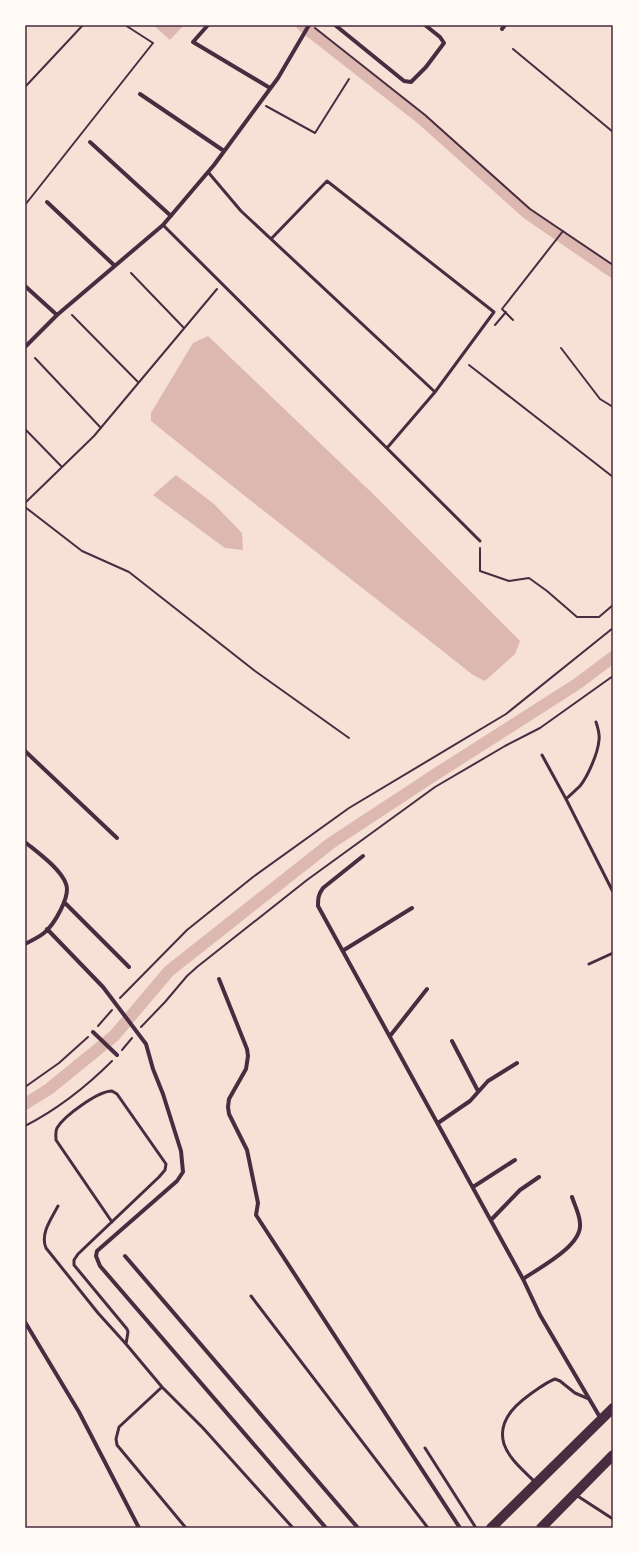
<svg xmlns="http://www.w3.org/2000/svg" width="638" height="1553" font-family="Inter,sans-serif">
<rect width="100%" height="100%" fill="#f7e1d7"/>
<path fill="#dcb8b0" d="M153,25H184L170,40Z
M208,336L370,491L520,641L515,654L485,681L473,675C366,590 257,507 151,421V413L193,343Z
M176,475L214,504L242,533L243,550L225,548L153,495Z"/>
<g fill="none" stroke-linecap="round" stroke-linejoin="round">
<path stroke="#dcb8b0" stroke-width="12" d="M302,25L422,119L527,213L613,272
M25,1104L49,1089L114,1036L169,971L331,843L436,774L577,684L613,657"/>
<path stroke="#4a2c40" stroke-width="2" d="M315,28L425,115L530,209L613,265
M513,49L613,132
M25,87L83,25
M266,106L315,133L349,79
M25,205L153,43L125,25
M131,273L184,328
M72,315L138,382
M513,320L502,309L563,231
M495,325L506,312
M561,348L600,399L613,407
M35,358L101,428
M469,365L613,477
M25,429L62,467
M25,503L94,436L217,289
M25,507L82,551L129,572L255,671L349,738
M480,548V571L509,581L529,578L547,591L577,617H599L613,605
M120,998L187,930L253,877L349,808L506,714L613,628
M98,1026L112,1010
M141,1027L165,1002L187,976L197,967L307,880L435,787L505,746L540,728L613,676
M122,1050L132,1038
M25,1087L59,1063L88,1037
M25,1126C58,1109 86,1087 112,1061"/>
<path stroke="#4a2c40" stroke-width="3" d="M208,172L241,211L435,392L494,312L327,181L271,239
M163,225L480,541
M387,448L435,392
M542,755L566,799L613,892
M566,799C571,794 576,790 580,786C588,776 598,753 599,740C600,734 598,728 596,722
M589,964L613,953
M58,1206C51,1219 40,1234 46,1248L98,1313L126,1344L162,1387L203,1428L293,1528
M112,1222L56,1140C56,1136 55,1132 57,1128C64,1116 98,1091 112,1091L117,1094L166,1164L165,1170L159,1177L78,1254L74,1260V1265L127,1329L128,1332L126,1344
M251,1296L428,1528
M162,1387L119,1427L116,1439L117,1445L186,1528
M425,1448L476,1528
M535,1482C524,1471 509,1459 504,1444C496,1418 521,1400 539,1388C544,1385 549,1381 555,1379L560,1381L575,1393L589,1399
M576,1495L613,1519"/>
<path stroke="#4a2c40" stroke-width="4" d="M208,25L193,42L270,88
M335,25L404,81L411,82L426,67L444,43L440,37L425,25
M502,29L505,25
M140,94L224,151
M90,142L171,216
M47,202L115,266
M25,286L57,315
M25,347L57,315L163,225L214,165L278,78L309,25
M25,751L117,838
M25,842C37,852 61,869 66,884C71,896 54,925 44,933C39,937 31,941 25,944
M363,856L323,888C318,895 318,899 318,906L523,1279L540,1315L601,1419
M64,902L129,967
M47,929L103,987L146,1044L153,1069L163,1094L181,1151L183,1172L177,1181L97,1251L96,1256L100,1266L326,1528
M344,950L412,908
M219,979L247,1049L248,1056L246,1069L229,1099L228,1107L229,1114L247,1150L258,1203L256,1215L460,1528
M93,1032L117,1055
M390,1036L427,989
M452,1041L478,1091
M438,1123L470,1101L488,1081L517,1063
M473,1187L515,1160
M491,1220L520,1190L539,1177
M125,1256L358,1528
M523,1279C539,1268 582,1246 580,1224C580,1215 575,1206 572,1197
M25,1322L79,1412L139,1528"/>
<path stroke="#4a2c40" stroke-width="10" d="M491,1528L613,1408
M541,1528L613,1455"/>
</g>
<rect width="638" height="1553" fill="none" stroke="#fffaf5" stroke-width="52"/>
<rect x="26" y="26" width="586" height="1501" fill="none" stroke="#4a2c40" stroke-width="1.5"/>
</svg>
